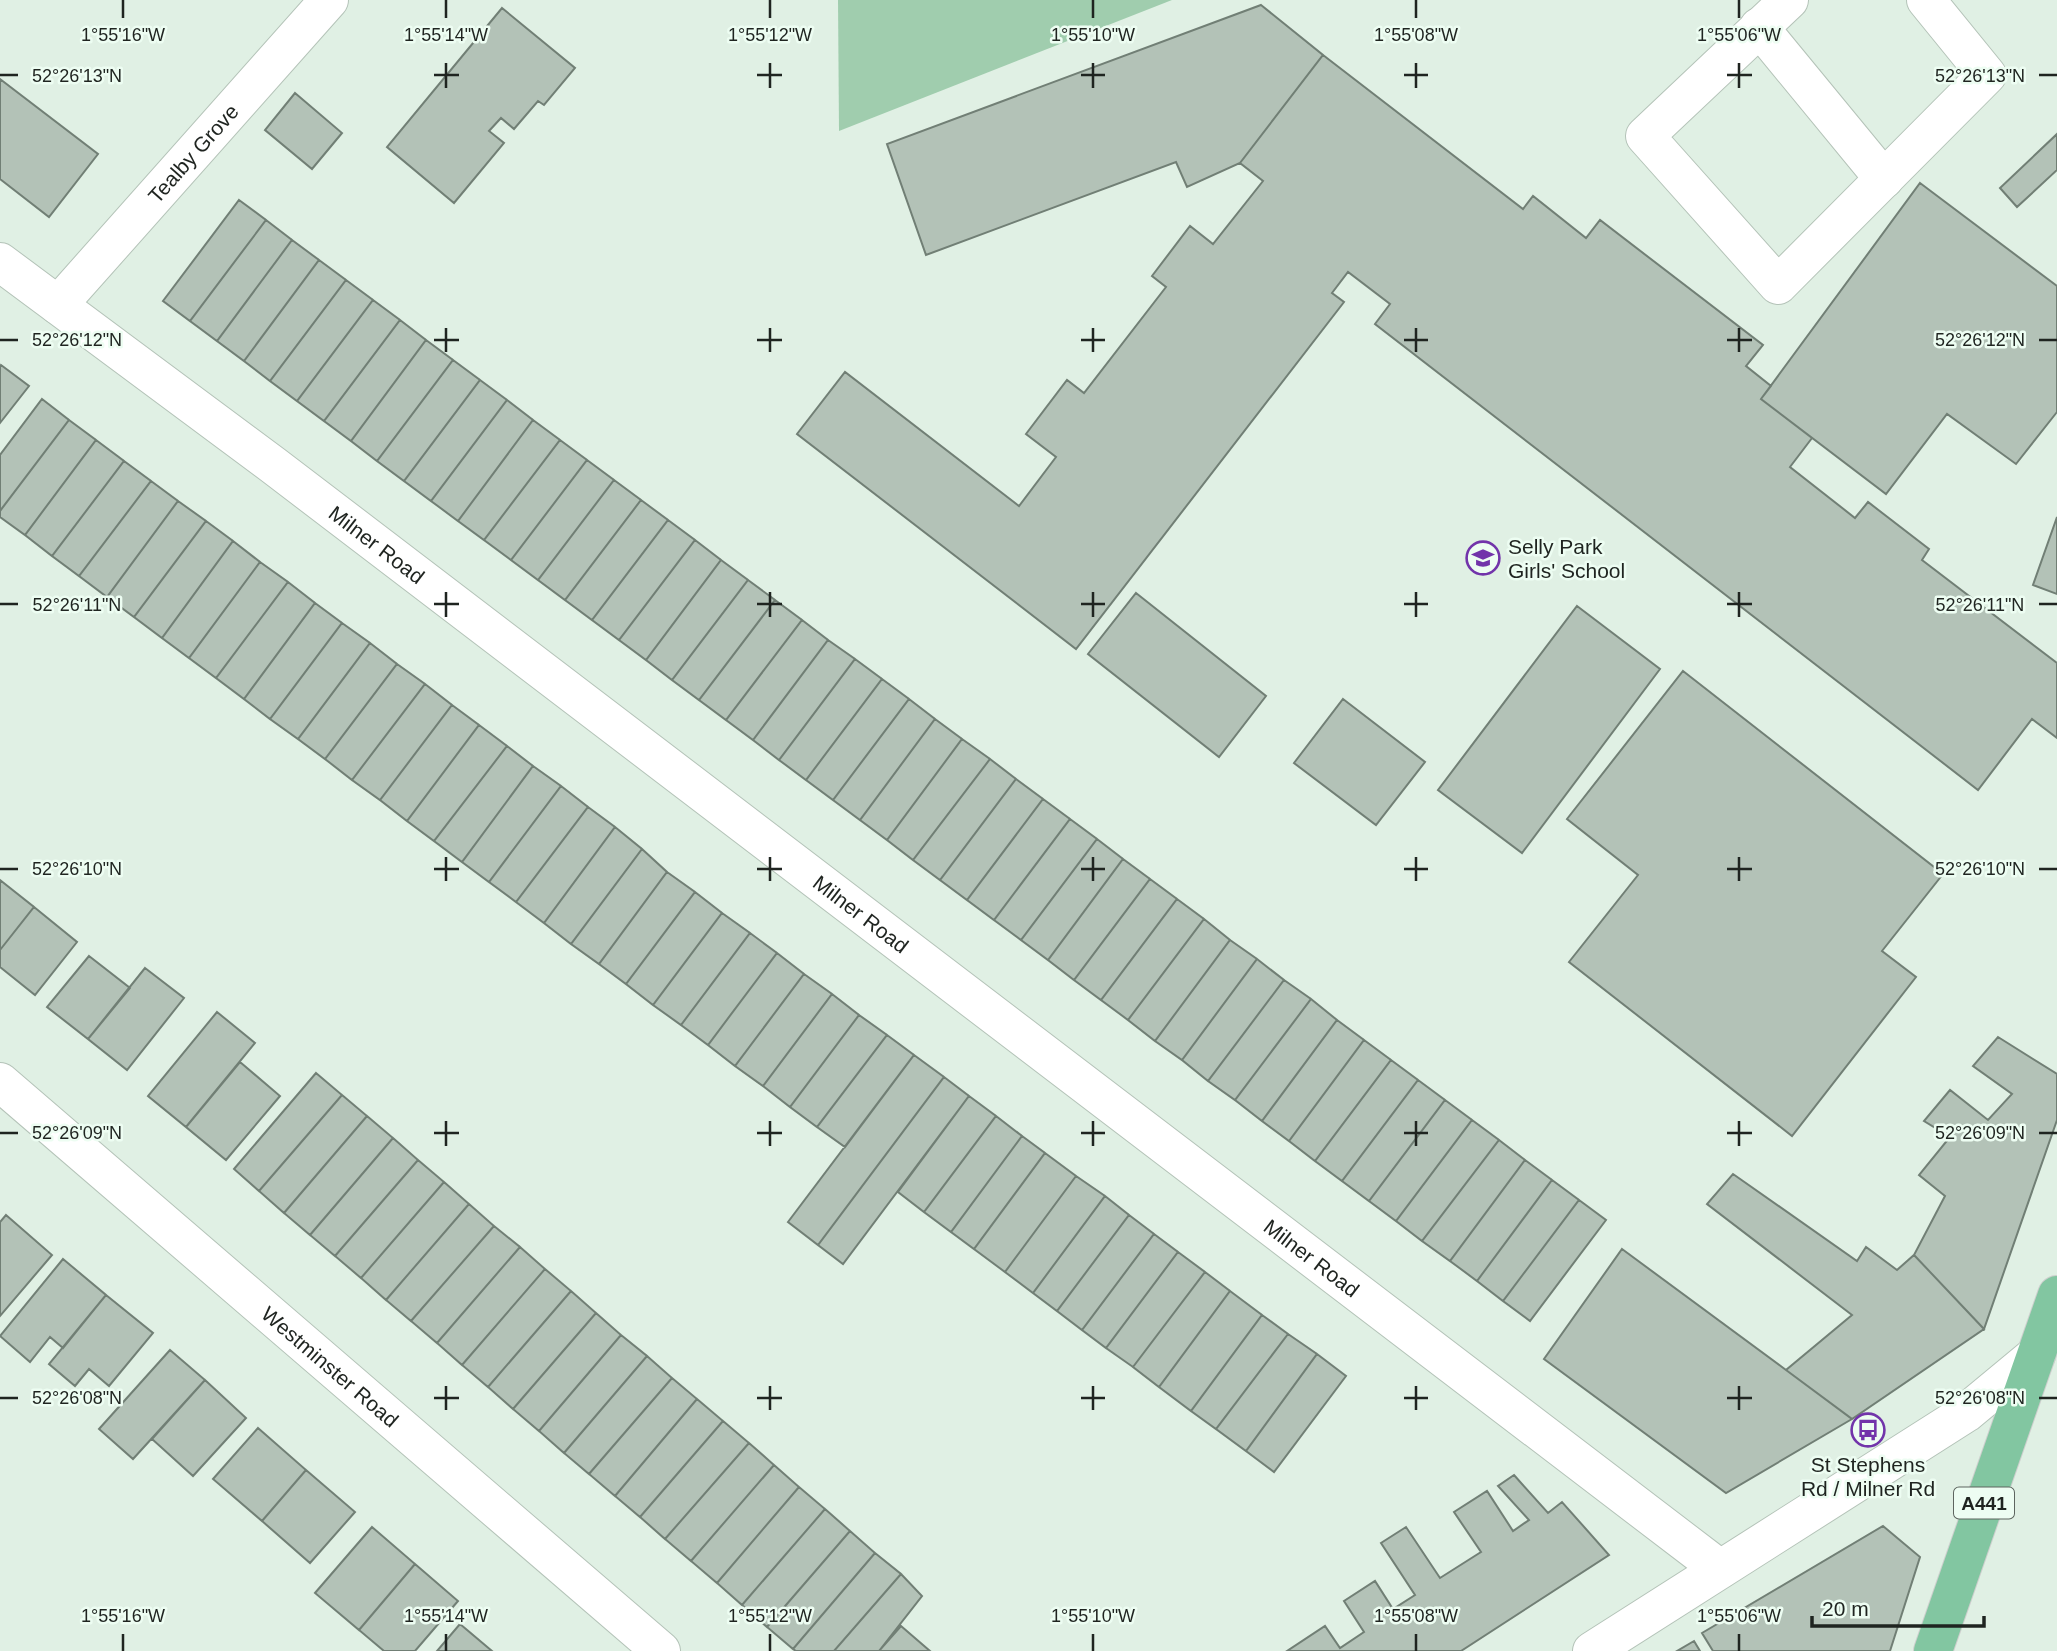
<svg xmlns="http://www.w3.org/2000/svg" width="2057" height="1651" font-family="Arial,sans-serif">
<rect width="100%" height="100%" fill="#e0f0e4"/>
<path fill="#a0cdae" d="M838,0H1172L839,131Z"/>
<path fill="#b3c2b7" stroke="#717f75" stroke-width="2" d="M1261,5L1323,55L1240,163L1187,187L1176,162L926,255L887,144Z
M502,8L575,68L544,105L538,101L514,129L501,118L489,131L504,143L454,203L387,147Z
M1323,55L1523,209L1533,196L1586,238L1600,220L1763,345L1746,366L1771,386L1761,399L1812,438L1790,467L1855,518L1868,502L1929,549L1922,560L2057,663V738L2032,719L1978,790L1375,324L1390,304L1348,272L1332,293L1344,302L1076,649L797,434L845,372L1019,506L1056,457L1026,434L1067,380L1084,393L1166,287L1152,276L1190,226L1213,244L1263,181L1240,163Z
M0,79L98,154L49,217L0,179Z
M295,93L342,133L312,169L265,130Z
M2057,134V170L2017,207L2000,188Z
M1920,183L2057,286V412L2016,464L1947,414L1886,494L1761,399Z
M239,200L266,220L190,321L163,301Z
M266,220L292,240L217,341L190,321Z
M292,240L319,260L244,361L217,341Z
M319,260L346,280L270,381L244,361Z
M346,280L373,300L297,401L270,381Z
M373,300L400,320L324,421L297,401Z
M400,320L426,340L351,441L324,421Z
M426,340L453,360L377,461L351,441Z
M453,360L480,380L404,481L377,461Z
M1,365L29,386L0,423V367Z
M480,380L507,400L431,501L404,481Z
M42,399L69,420L0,511V455Z
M507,400L533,420L458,521L431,501Z
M69,420L96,440L25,535L0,517V511Z
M533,420L560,440L484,540L458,521Z
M96,440L124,461L52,556L25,535Z
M560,440L587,460L511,560L484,540Z
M587,460L614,480L538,580L511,560Z
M124,461L151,481L79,576L52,556Z
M614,480L641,500L565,600L538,580Z
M151,481L178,501L107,597L79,576Z
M641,500L668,520L592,620L565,600Z
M178,501L206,521L134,617L107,597Z
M2057,517V594L2033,585Z
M668,520L695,540L619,640L592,620Z
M206,521L233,541L162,638L134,617Z
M695,540L721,560L646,660L619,640Z
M233,541L260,562L189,658L162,638Z
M721,560L748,580L672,680L646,660Z
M260,562L288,582L216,678L189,658Z
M748,580L775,600L699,700L672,680Z
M288,582L315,603L244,699L216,678Z
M1136,593L1266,696L1219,757L1088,654Z
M775,600L802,620L726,720L699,700Z
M315,603L342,623L270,719L244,699Z
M1577,606L1660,669L1522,853L1438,790Z
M802,620L828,640L753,740L726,720Z
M342,623L370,643L298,739L270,719Z
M828,640L855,659L779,760L753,740Z
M370,643L397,664L325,759L298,739Z
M855,659L882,679L806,780L779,760Z
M397,664L425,684L352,780L325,759Z
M1683,671L1943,874L1882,951L1916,977L1792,1136L1569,962L1638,875L1567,819Z
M882,679L909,699L833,800L806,780Z
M425,684L452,705L380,800L352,780Z
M909,699L935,719L860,820L833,800Z
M1343,699L1425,762L1376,825L1294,763Z
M452,705L479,725L407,821L380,800Z
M935,719L962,739L887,840L860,820Z
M479,725L507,746L434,841L407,821Z
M962,739L990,759L913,860L887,840Z
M507,746L533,766L462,862L434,841Z
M990,759L1016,779L940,880L913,860Z
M533,766L561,786L489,882L462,862Z
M1016,779L1043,799L967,900L940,880Z
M561,786L588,807L516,902L489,882Z
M1043,799L1070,819L994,920L967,900Z
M588,807L615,827L544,923L516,902Z
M1070,819L1097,839L1021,940L994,920Z
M615,827L642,849L571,944L544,923Z
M1097,839L1123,859L1048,960L1021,940Z
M642,849L667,872L599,964L571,944Z
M1123,859L1150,879L1074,980L1048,960Z
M667,872L695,892L626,984L599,964Z
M1150,879L1177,899L1101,1000L1074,980Z
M0,880L34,907L0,950Z
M695,892L722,913L653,1005L626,984Z
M1177,899L1204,919L1128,1020L1101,1000Z
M34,907L77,942L35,995L0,967V950Z
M722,913L750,933L681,1025L653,1005Z
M1204,919L1230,940L1155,1041L1128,1020Z
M750,933L777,953L708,1045L681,1025Z
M1230,940L1257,959L1182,1060L1155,1041Z
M777,953L804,974L735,1066L708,1045Z
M89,956L130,988L88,1039L47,1007Z
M1257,959L1284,980L1208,1081L1182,1060Z
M145,968L184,998L127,1070L88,1039Z
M804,974L832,994L763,1086L735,1066Z
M1284,980L1311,999L1235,1100L1208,1081Z
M832,994L859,1015L790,1107L763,1086Z
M1311,999L1337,1020L1262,1121L1235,1100Z
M217,1012L255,1043L186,1127L148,1096Z
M859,1015L887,1035L817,1127L790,1107Z
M1337,1020L1364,1040L1289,1141L1262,1121Z
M887,1035L914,1055L845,1147L817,1127Z
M1998,1037L2057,1074V1120L1984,1329L1914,1255L1945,1196L1919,1175L1950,1137L1924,1121L1950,1090L1988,1120L2012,1094L1973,1066Z
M1364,1040L1391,1060L1315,1161L1289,1141Z
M914,1055L944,1077L818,1245L788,1222Z
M1391,1060L1418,1080L1342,1181L1315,1161Z
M240,1062L280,1096L226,1160L186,1127Z
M316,1073L342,1095L259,1191L234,1169Z
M944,1077L969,1096L843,1264L818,1245Z
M1418,1080L1445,1100L1369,1201L1342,1181Z
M342,1095L367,1116L284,1213L259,1191Z
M969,1096L996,1116L924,1212L898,1192Z
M1445,1100L1472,1120L1396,1221L1369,1201Z
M367,1116L393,1138L310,1235L284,1213Z
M996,1116L1022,1136L951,1232L924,1212Z
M1472,1120L1499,1140L1422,1241L1396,1221Z
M1022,1136L1045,1153L974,1249L951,1232Z
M393,1138L418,1160L335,1256L310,1235Z
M1499,1140L1525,1160L1450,1261L1422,1241Z
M1045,1153L1076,1176L1005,1272L974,1249Z
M418,1160L444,1182L361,1278L335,1256Z
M1525,1160L1552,1180L1477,1281L1450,1261Z
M1733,1174L1857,1261L1866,1247L1897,1270L1914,1255L1984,1329L1852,1419L1786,1370L1852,1315L1707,1204Z
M1076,1176L1105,1196L1033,1293L1005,1272Z
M1552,1180L1579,1200L1503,1301L1477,1281Z
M444,1182L469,1204L386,1300L361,1278Z
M1105,1196L1129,1215L1057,1311L1033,1293Z
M1579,1200L1606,1220L1530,1321L1503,1301Z
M469,1204L494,1226L411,1321L386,1300Z
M6,1215L52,1255L0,1316V1222Z
M1129,1215L1154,1234L1082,1330L1057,1311Z
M494,1226L520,1247L437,1343L411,1321Z
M1154,1234L1178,1252L1106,1348L1082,1330Z
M520,1247L545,1269L462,1365L437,1343Z
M1622,1249L1786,1370L1852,1419L1726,1493L1544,1359Z
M1178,1252L1205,1272L1133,1367L1106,1348Z
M63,1259L106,1295L63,1348L50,1337L30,1362L0,1336Z
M545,1269L571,1291L488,1387L462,1365Z
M1205,1272L1230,1291L1159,1387L1133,1367Z
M571,1291L596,1313L513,1409L488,1387Z
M1230,1291L1262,1315L1191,1411L1159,1387Z
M106,1295L153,1333L109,1386L89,1369L75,1386L49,1364Z
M596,1313L621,1335L539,1431L513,1409Z
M1262,1315L1288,1334L1216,1429L1191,1411Z
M1288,1334L1317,1354L1246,1451L1216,1429Z
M621,1335L647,1356L564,1453L539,1431Z
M170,1350L205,1380L133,1459L99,1429Z
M1317,1354L1346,1376L1274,1472L1246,1451Z
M647,1356L672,1378L589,1474L564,1453Z
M672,1378L697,1399L615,1496L589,1474Z
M205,1380L246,1418L193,1476L152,1439Z
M697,1399L723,1421L640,1517L615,1496Z
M723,1421L749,1443L665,1539L640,1517Z
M258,1428L306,1470L262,1521L213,1479Z
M749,1443L774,1465L691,1561L665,1539Z
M774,1465L799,1487L717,1583L691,1561Z
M306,1470L355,1512L310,1563L262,1521Z
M1514,1475L1548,1513L1562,1502L1609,1555L1461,1651H1287L1325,1626L1340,1648L1364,1632L1344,1601L1375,1581L1393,1609L1415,1595L1381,1543L1406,1527L1440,1578L1481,1552L1454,1512L1487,1491L1513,1531L1529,1520L1498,1486Z
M799,1487L825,1509L742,1605L717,1583Z
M825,1509L850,1531L767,1627L742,1605Z
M1883,1526L1920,1557L1890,1651H1713L1702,1633Z
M372,1527L415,1564L359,1630L315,1593Z
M850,1531L875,1553L793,1649L767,1627Z
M875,1553L901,1574L834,1651H796L793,1649Z
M415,1564L458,1601L415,1651H384L359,1630Z
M901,1574L922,1596L879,1651H834Z
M460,1624L492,1651H437Z
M901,1626L930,1651H879Z
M1694,1641L1700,1651H1677Z"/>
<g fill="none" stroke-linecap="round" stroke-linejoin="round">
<defs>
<g id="minor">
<path d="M1789,0L1645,136L1778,285L1987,75L1926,0"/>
<path d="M1759,27L1884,179"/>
<path id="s1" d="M0,262L273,465L1720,1569"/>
<path id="s2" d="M58,305L329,0"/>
<path id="s3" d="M0,1082L661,1651"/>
<path d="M1592,1651L1966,1413L2036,1355"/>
</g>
<path id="major" d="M1933,1651L2057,1295"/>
</defs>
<use href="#minor" stroke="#b4c3b8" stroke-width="40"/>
<use href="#major" stroke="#cecfce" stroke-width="40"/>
<use href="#minor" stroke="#fff" stroke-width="38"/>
<use href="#major" stroke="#82c6a1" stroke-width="38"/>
</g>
<path fill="none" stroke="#1f2420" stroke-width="2.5" d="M123,0V18M446,0V18M770,0V18M1093,0V18M1416,0V18M1739,0V18M446,63V88M770,63V88M1093,63V88M1416,63V88M1739,63V88M0,75H18M434,75H459M757,75H782M1081,75H1105M1404,75H1428M1727,75H1752M2039,75H2057M446,328V352M770,328V352M1093,328V352M1416,328V352M1739,328V352M0,340H18M434,340H459M757,340H782M1081,340H1105M1404,340H1428M1727,340H1752M2039,340H2057M446,592V617M770,592V617M1093,592V617M1416,592V617M1739,592V617M0,604H18M434,604H459M757,604H782M1081,604H1105M1404,604H1428M1727,604H1752M2039,604H2057M446,857V881M770,857V881M1093,857V881M1416,857V881M1739,857V881M0,869H18M434,869H459M757,869H782M1081,869H1105M1404,869H1428M1727,869H1752M2039,869H2057M446,1121V1146M770,1121V1146M1093,1121V1146M1416,1121V1146M1739,1121V1146M0,1133H18M434,1133H459M757,1133H782M1081,1133H1105M1404,1133H1428M1727,1133H1752M2039,1133H2057M446,1386V1410M770,1386V1410M1093,1386V1410M1416,1386V1410M1739,1386V1410M0,1398H18M434,1398H459M757,1398H782M1081,1398H1105M1404,1398H1428M1727,1398H1752M2039,1398H2057M123,1634V1651M446,1634V1651M770,1634V1651M1093,1634V1651M1416,1634V1651M1739,1634V1651"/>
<defs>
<symbol id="school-ring" viewBox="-11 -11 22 22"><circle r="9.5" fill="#edfdf2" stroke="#7234aa" stroke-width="1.5"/><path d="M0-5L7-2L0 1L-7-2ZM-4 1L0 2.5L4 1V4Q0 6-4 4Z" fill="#7234aa"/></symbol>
<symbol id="bus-ring" viewBox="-11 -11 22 22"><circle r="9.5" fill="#edfdf2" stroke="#7234aa" stroke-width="1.5"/><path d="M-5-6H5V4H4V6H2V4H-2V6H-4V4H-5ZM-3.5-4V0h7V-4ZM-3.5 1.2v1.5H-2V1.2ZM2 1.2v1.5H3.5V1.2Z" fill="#7234aa"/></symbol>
</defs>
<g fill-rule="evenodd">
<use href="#school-ring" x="1464" y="539" width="38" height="38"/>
<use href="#bus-ring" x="1849" y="1411" width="38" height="38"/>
</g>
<g text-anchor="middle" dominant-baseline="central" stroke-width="5" stroke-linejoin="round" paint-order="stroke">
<rect fill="#edfdf2" stroke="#5d655f" stroke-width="2" x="1954" y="1487.5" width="60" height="31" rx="5"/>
<g font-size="19" font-weight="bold" fill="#1f2420">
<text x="1984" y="1503">A441</text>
</g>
<g font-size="21" fill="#1f2420" stroke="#edfdf2">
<text stroke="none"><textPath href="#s2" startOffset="203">Tealby Grove</textPath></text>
<text stroke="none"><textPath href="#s1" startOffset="471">Milner Road</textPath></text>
<text stroke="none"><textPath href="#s1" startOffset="1080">Milner Road</textPath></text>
<text stroke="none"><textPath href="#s1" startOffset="1647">Milner Road</textPath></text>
<text stroke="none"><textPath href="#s3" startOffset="436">Westminster Road</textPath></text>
</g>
<g font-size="21" fill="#1f2420" stroke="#edfdf2" text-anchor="start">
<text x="1508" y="546">Selly Park<tspan x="1508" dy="24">Girls' School</tspan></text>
<text x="1868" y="1464" text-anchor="middle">St Stephens<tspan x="1868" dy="24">Rd / Milner Rd</tspan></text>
</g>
</g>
<g font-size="18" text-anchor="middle" fill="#1f2420" stroke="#edfdf2" stroke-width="5" stroke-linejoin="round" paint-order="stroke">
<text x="123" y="41">1°55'16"W</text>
<text x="446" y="41">1°55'14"W</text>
<text x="770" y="41">1°55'12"W</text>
<text x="1093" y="41">1°55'10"W</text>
<text x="1416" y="41">1°55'08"W</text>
<text x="1739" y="41">1°55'06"W</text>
<text x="77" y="82">52°26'13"N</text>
<text x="1980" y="82">52°26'13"N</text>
<text x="77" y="346">52°26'12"N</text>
<text x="1980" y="346">52°26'12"N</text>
<text x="77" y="611">52°26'11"N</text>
<text x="1980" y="611">52°26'11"N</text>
<text x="77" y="875">52°26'10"N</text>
<text x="1980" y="875">52°26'10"N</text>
<text x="77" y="1139">52°26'09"N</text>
<text x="1980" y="1139">52°26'09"N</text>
<text x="77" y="1404">52°26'08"N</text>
<text x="1980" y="1404">52°26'08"N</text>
<text x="123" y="1622">1°55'16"W</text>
<text x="446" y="1622">1°55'14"W</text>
<text x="770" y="1622">1°55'12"W</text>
<text x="1093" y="1622">1°55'10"W</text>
<text x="1416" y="1622">1°55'08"W</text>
<text x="1739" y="1622">1°55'06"W</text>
</g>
<path d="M1812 1616v10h172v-10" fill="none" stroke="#1f2420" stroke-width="3.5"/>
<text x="1822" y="1616" font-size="21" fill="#1f2420" stroke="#edfdf2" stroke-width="5" paint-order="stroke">20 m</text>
</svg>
